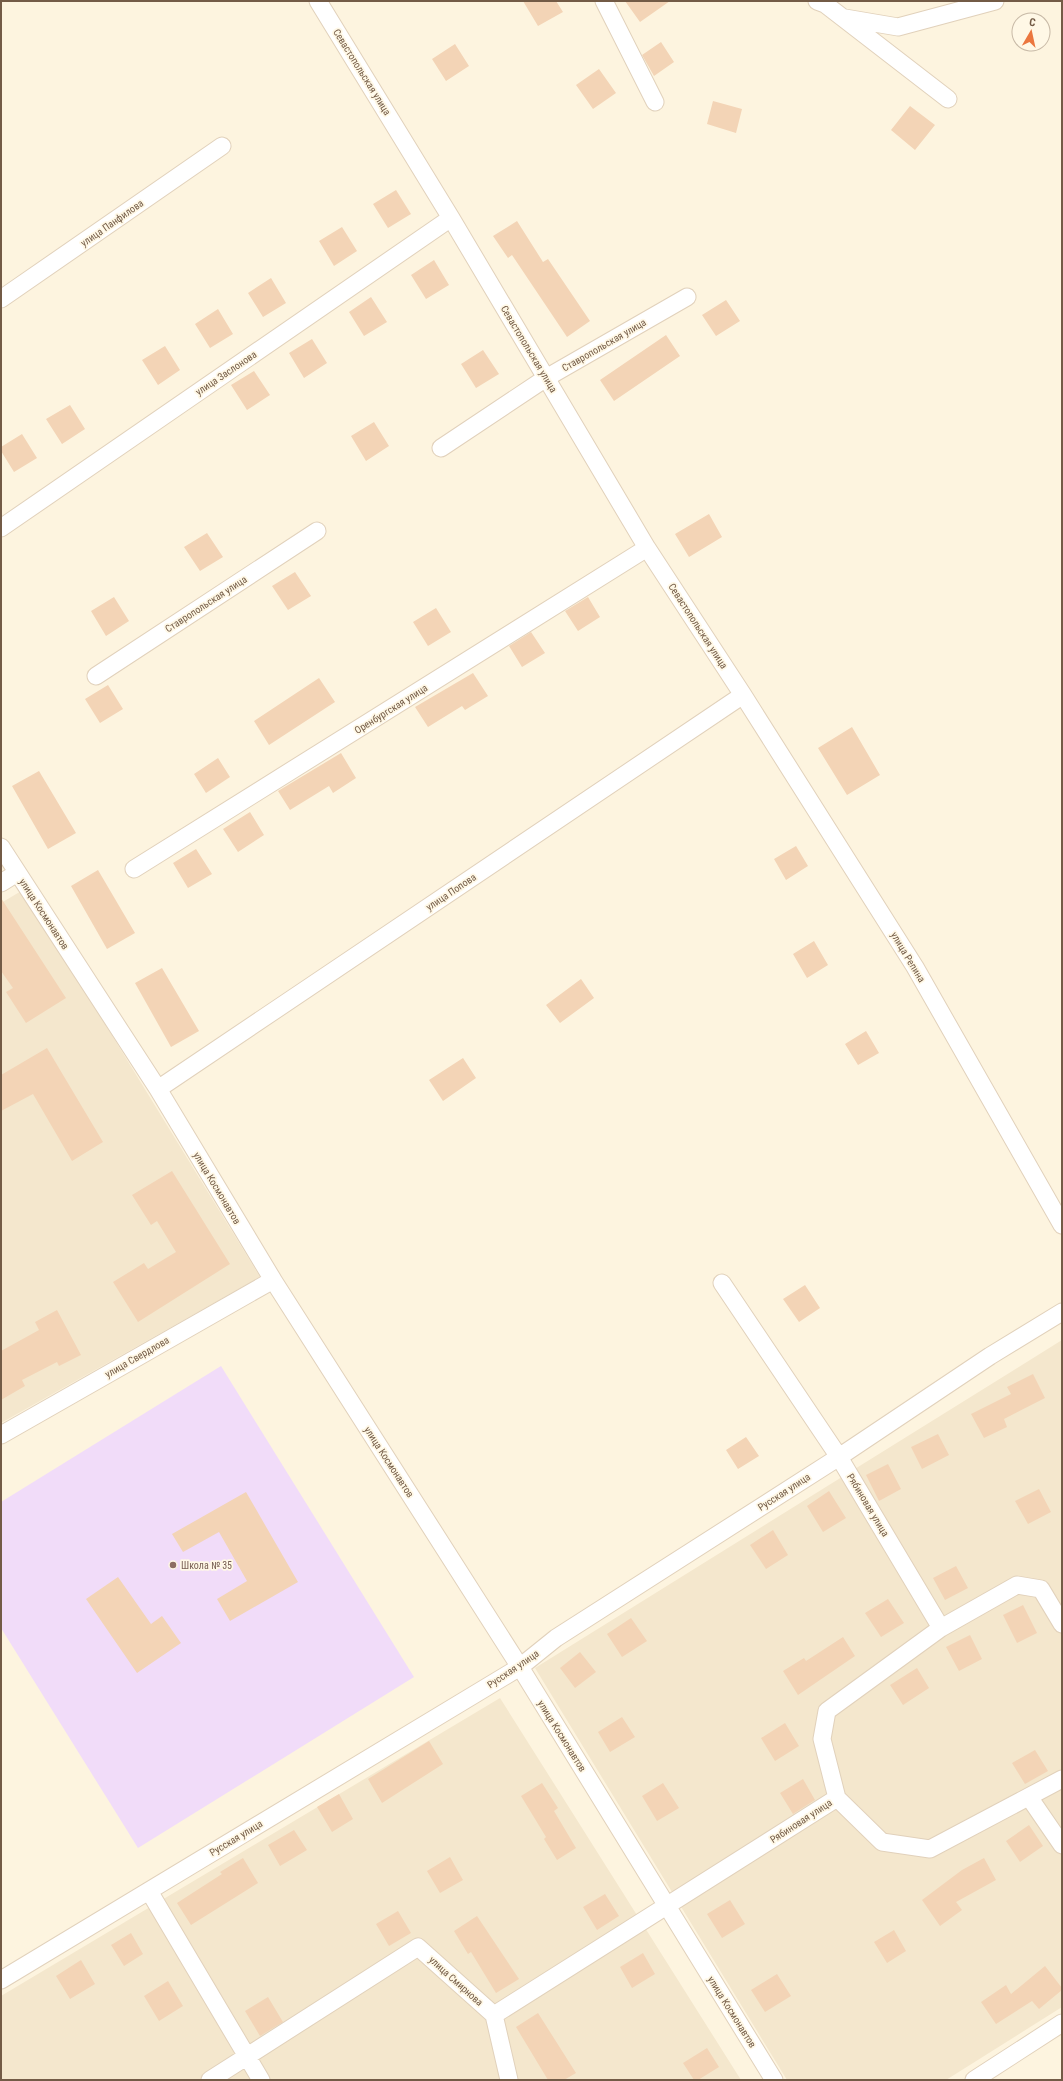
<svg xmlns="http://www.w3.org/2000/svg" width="1063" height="2081" font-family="'Roboto Condensed',sans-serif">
<rect width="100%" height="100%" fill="#fdf4df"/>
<path fill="#f4e7cd" d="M23,890L260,1277L1,1423V903Z
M1062,1340V2007L946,2080H787L535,1668Z
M500,1698L741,2080H1V1996Z"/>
<path fill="#f1dcf9" d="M221,1366L414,1677L138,1848L1,1628V1502Z"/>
<path fill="#f3d4b6" d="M523,1H556L563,12L538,26Z
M625,1H670L640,22Z
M661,42L674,62L654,76L642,55Z
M455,44L469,66L446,81L432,59Z
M599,69L616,93L593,109L576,85Z
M713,101L742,109L736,133L707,124Z
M910,106L935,125L915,150L891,130Z
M396,190L411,214L388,228L373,204Z
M517,221L543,262L548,259L590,321L567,337L512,255L508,258L493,236Z
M342,227L357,251L334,266L319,241Z
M434,260L449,285L426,299L411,275Z
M271,278L286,303L263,317L248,293Z
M371,297L387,322L364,336L349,312Z
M726,300L740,321L716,336L702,315Z
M218,309L233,334L210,348L195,324Z
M666,335L680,356L614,401L600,380Z
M312,339L327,363L304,378L289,353Z
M165,346L180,370L158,385L142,360Z
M483,350L499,374L476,388L461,364Z
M254,371L270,395L247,410L231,385Z
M70,405L85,429L62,444L46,419Z
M374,422L389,446L366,461L351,436Z
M22,434L37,458L14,472L1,451V447Z
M709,514L722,537L689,557L675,534Z
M207,533L223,557L200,571L184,547Z
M295,572L311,596L288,610L272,586Z
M114,597L129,621L106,636L91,611Z
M588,597L600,617L578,631L565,611Z
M436,608L451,632L428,646L413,622Z
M531,632L545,653L522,667L509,646Z
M473,673L488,696L465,710L462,706L428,727L415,707Z
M319,678L335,702L269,745L254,721Z
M108,685L123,709L100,723L85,699Z
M852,727L880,775L847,795L818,748Z
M341,753L356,778L333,793L329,786L290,810L278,791Z
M218,758L230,777L206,793L194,774Z
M39,771L76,833L48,849L12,786Z
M250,812L264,835L238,852L223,829Z
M796,846L808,866L786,880L774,859Z
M196,849L212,874L188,888L173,863Z
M98,870L135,933L107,949L71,886Z
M1,898L66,998L26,1023L6,992L13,988L1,971Z
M814,941L828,965L807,978L793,954Z
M162,968L199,1031L171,1047L135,983Z
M581,979L594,998L560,1023L546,1005Z
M866,1031L879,1053L858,1065L845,1044Z
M47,1048L103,1142L72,1161L33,1094L1,1111V1075Z
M463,1058L476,1078L443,1101L429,1080Z
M172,1171L230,1264L138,1322L113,1282L144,1263L148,1269L176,1252L157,1221L151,1225L132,1195Z
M805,1285L820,1308L799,1322L783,1299Z
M57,1310L81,1355L59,1366L57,1362L22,1380L25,1386L1,1400V1351L39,1330L35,1322Z
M1033,1374L1045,1398L1004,1419L1007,1427L984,1438L971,1414L1011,1394L1007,1387Z
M938,1434L949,1455L922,1469L911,1447Z
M746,1437L759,1456L738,1469L726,1450Z
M888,1464L901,1489L879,1501L866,1475Z
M1039,1489L1051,1512L1028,1524L1015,1501Z
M829,1491L846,1518L823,1532L807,1506Z
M246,1492L298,1582L230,1621L217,1599L247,1581L219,1532L183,1552L172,1534Z
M773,1530L788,1555L766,1569L750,1545Z
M956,1566L968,1588L945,1600L933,1578Z
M118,1577L151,1624L162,1616L181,1643L137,1673L86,1599Z
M888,1599L904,1623L881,1637L865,1613Z
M1023,1605L1037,1633L1017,1643L1003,1615Z
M631,1618L647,1641L622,1657L607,1634Z
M970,1635L982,1659L959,1671L946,1647Z
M843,1637L855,1656L798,1695L783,1671L804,1658L806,1661Z
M580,1652L596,1672L575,1688L560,1668Z
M917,1668L929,1688L903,1705L890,1685Z
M622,1717L635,1737L610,1752L598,1732Z
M785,1723L799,1746L775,1761L761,1738Z
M429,1741L443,1764L382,1803L368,1779Z
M1035,1750L1048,1771L1025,1784L1012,1763Z
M803,1779L815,1800L793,1814L780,1793Z
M542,1783L558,1808L554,1811L576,1848L557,1860L544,1839L546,1837L521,1796Z
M663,1783L679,1808L657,1821L642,1796Z
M339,1794L353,1819L332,1832L317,1807Z
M1029,1825L1043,1846L1020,1862L1006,1841Z
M294,1830L307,1850L280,1866L268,1845Z
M450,1857L463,1880L440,1893L427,1871Z
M243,1858L258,1883L191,1925L177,1903L222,1874L220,1872Z
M984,1858L996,1880L956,1902L962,1910L940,1926L922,1900L962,1870Z
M605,1894L619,1916L597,1930L583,1907Z
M730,1900L745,1924L722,1938L707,1914Z
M398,1911L411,1933L389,1946L376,1924Z
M477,1916L519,1979L496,1993L471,1952L468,1954L454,1931Z
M894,1930L906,1951L887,1963L874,1942Z
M131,1933L143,1954L124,1966L111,1945Z
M643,1953L655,1974L632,1988L620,1967Z
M81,1960L95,1984L70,1999L56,1976Z
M1045,1966L1062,1988V1990L1039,2009L1032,2001L996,2024L981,2002L1006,1985L1011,1994Z
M777,1974L791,1996L765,2012L751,1990Z
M168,1981L183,2006L159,2021L144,1996Z
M268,1997L283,2022L260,2036L245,2011Z
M538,2013L576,2073L564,2080H548L516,2027Z
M707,2048L719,2067L698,2080H694L683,2063Z"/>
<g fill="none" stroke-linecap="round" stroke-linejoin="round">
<defs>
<path id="minor" d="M318,1L451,218L647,548L743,695L915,967L1062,1225
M604,1L655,102
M817,1L825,4L948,99
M845,18L898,27L995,1
M1,299L222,146
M441,448L546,378L687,297
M1,528L451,218
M96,676L317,531
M1,847L158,1089L273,1280L520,1667L774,2080
M134,869L647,548
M1,883L17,873
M158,1089L743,695
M1062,1312L990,1356L839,1457L941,1628L1017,1585L1041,1589L1062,1624
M1,1435L273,1280
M1029,1797L1062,1845
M837,1798L822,1739L827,1711L941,1628
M149,1891L261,2080
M1,1980L520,1667L556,1638L839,1457L722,1283
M494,2015L509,2080
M210,2080L418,1947L494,2015L837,1798L882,1842L930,1849L1062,1779
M974,2080L1062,2023"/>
</defs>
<use href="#minor" stroke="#e1d1bb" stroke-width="19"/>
<use href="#minor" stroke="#fff" stroke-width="17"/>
</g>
<circle fill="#8d6e63" stroke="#fff8e6" stroke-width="1.5" cx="173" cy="1565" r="4"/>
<g text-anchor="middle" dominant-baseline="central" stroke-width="3.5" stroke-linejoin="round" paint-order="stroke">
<g font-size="10" fill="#735b46" stroke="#fff8e6">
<text transform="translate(362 72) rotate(58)">Севастопольская улица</text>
<text transform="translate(112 223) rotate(-35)">улица Панфилова</text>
<text transform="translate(604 345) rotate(-30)">Ставропольская улица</text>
<text transform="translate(529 349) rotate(59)">Севастопольская улица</text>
<text transform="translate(226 373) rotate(-34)">улица Заслонова</text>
<text transform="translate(206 604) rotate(-33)">Ставропольская улица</text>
<text transform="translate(698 626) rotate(57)">Севастопольская улица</text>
<text transform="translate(391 709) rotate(-32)">Оренбургская улица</text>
<text transform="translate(451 892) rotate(-34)">улица Попова</text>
<text transform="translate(44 914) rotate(57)">улица Космонавтов</text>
<text transform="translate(908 957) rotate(59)">улица Репина</text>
<text transform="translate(217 1188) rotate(59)">улица Космонавтов</text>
<text transform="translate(137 1357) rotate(-30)">улица Свердлова</text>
<text transform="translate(389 1462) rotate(57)">улица Космонавтов</text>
<text transform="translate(784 1492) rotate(-33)">Русская улица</text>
<text transform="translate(868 1505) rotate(59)">Рябиновая улица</text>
<text transform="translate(513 1669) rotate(-34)">Русская улица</text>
<text transform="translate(562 1736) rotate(58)">улица Космонавтов</text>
<text transform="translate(801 1821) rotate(-33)">Рябиновая улица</text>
<text transform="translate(236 1838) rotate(-31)">Русская улица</text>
<text transform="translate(456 1981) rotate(42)">улица Смирнова</text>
<text transform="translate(732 2012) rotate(58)">улица Космонавтов</text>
</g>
<g font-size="10" fill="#785e54" stroke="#fff8e6" text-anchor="start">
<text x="181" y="1565">Школа № 35</text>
</g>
</g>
<rect width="1063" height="2081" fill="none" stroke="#735b46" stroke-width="4"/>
<g transform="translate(1031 32) rotate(9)"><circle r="19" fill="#fff8e6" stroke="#c7b9a6"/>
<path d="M0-3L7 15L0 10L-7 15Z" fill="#eb773f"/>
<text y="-6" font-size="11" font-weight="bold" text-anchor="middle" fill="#735b46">С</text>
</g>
</svg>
